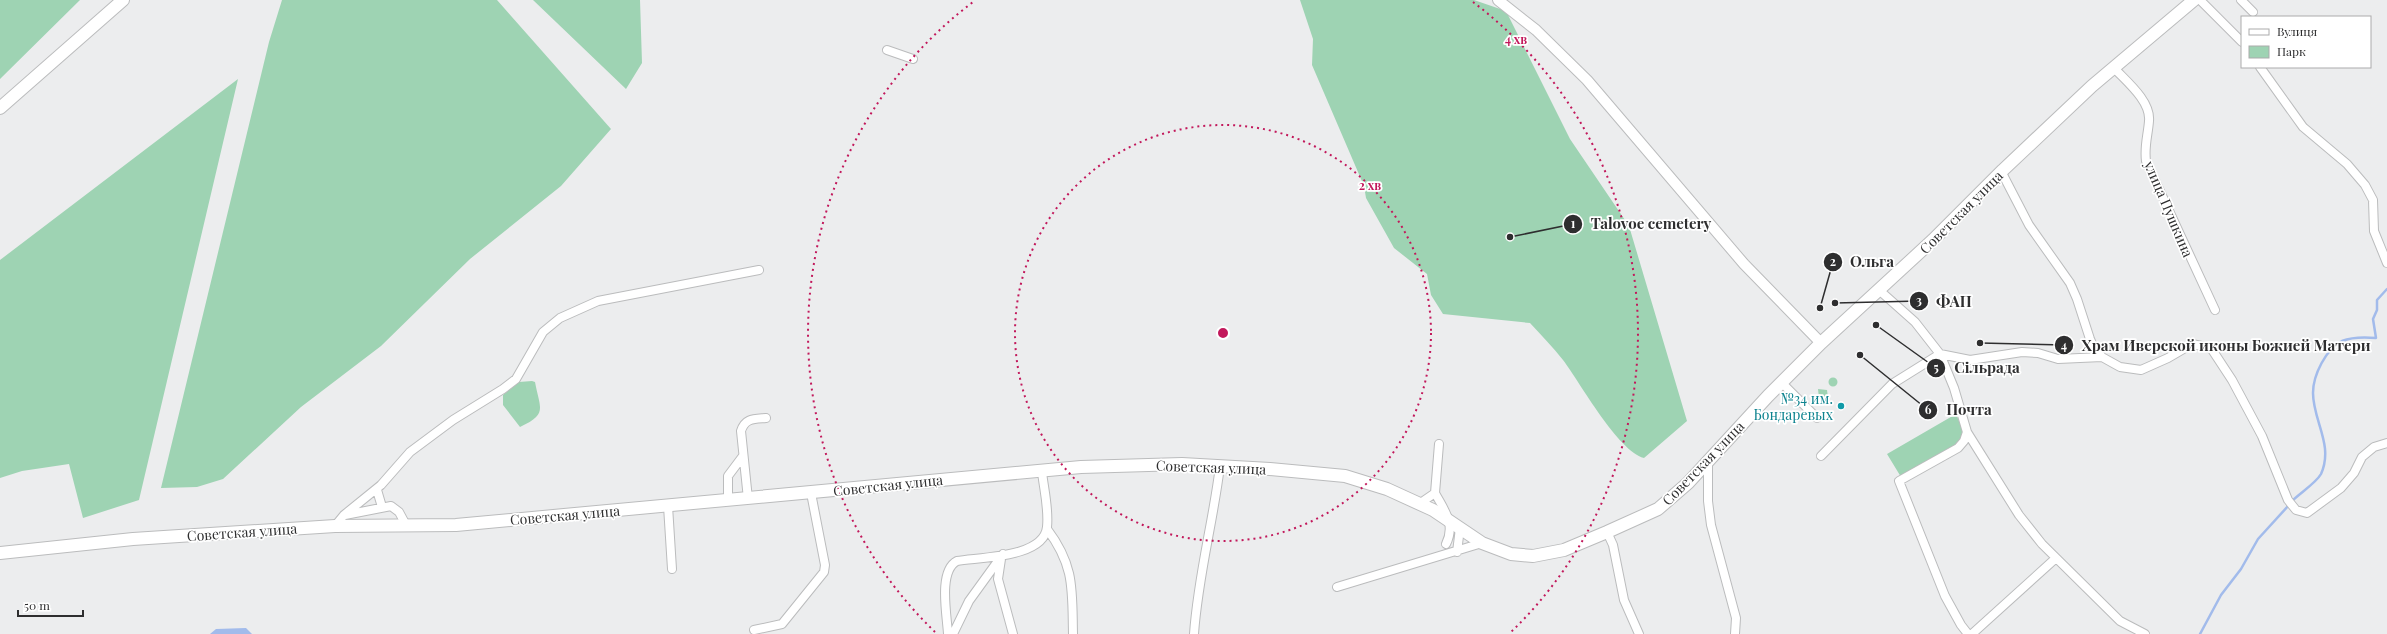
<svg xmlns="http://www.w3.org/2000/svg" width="2387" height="634" font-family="'Playfair Display',serif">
<rect width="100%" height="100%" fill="#ecedee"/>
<path fill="#9ed3b3" d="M0,0H80L0,79Z
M282,0H497L611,129L561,186L470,259L381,346L301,407L223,479L197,487L161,488L269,42Z
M533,0H640L642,63L626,89Z
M1300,0H1474L1506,11L1570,139L1629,226L1687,421L1644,458C1618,451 1581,384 1563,360C1553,347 1541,335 1530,323L1443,314L1431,295L1427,274L1394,248L1366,198L1364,186L1312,65L1313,39Z
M238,79L139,500L83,518L69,464L22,471L0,478V260Z
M1828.5 382a4.5 4.5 0 1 1 9 0a4.5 4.5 0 1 1-9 0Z
M532,381L535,382C540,409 548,414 520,427L503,405V395L519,382Z
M1818,389L1827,390L1828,398H1819Z
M1956,414L1964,433L1957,446L1901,477L1887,454Z"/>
<path fill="#a2bbeb" d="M246,628L252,634H210L216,629Z"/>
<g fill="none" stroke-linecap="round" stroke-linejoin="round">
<path stroke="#a2bbeb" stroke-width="2.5" d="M2292,501C2300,493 2316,483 2321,474C2334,445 2313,421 2313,393C2313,375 2326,349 2342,341C2352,337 2365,337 2376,338L2373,319L2377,310V300L2387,289
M2200,634L2221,595L2241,569L2258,539L2289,505"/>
<defs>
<path id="minor" d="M2200,0L2242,42
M2241,0L2253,12
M887,50L913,59
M2260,67L2303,127L2347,164L2365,185L2373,200L2374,231L2387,263
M2114,68C2126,81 2151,101 2149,121C2148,135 2144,146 2146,161L2215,310
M2001,171L2029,225L2070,283L2077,299L2090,339L2094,348L2102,357L2120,367L2141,370L2168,358L2192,344L2211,348L2232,380L2262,436L2288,500L2296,510L2307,513L2341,488L2354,473L2362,457L2374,447L2387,443
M1879,290L1915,322L1940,354L1954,388L1967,432L2019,515L2042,544L2120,621L2145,634
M1782,383L1817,418
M1967,432L1964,441L1958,448L1899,481L1945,596L1961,625L1968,634
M1821,456L1892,384L1940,354L1970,360L2022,352L2038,353L2058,359L2102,357
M1708,461V501L1711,525L1736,618L1735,634
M377,490L382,507
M1435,493C1444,510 1456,524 1446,544
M748,499L741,431C745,418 754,419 766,418
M728,501V476L743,456
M1419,504L1435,493L1439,444
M668,506L672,569
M345,515L391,506L399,512L406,525
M335,526L344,515L381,485L410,452L453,420L503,389L516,379L543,332L560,318L598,301L759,270
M1047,529C1075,566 1072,590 1073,634
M1607,532L1613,545L1624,600L1639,634
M1457,552L1460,528
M1001,559L998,579L1013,634
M1337,587L1482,543
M754,630L782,624L824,572L825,565L811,493
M948,634C947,615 938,571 957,561C980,557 1044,558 1047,527C1049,509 1044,490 1042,472
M953,634L969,601L1003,554
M1194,634C1198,576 1213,523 1220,466
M1972,634L2056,558"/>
<path id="tertiary" d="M1498,0L1536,30L1587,80L1744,264L1821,343"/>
<path id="secondary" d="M0,108L123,0
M0,553L133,539L335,526L456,525L1081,467L1182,464L1270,469L1345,476L1387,489L1433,510L1482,543L1511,554L1533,556L1564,550L1607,532L1658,509L1688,483L1768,396L1821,343L1933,240L2003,170L2092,86L2194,0"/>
</defs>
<use href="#minor" stroke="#bbbcbd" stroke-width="10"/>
<use href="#tertiary" stroke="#bbbcbd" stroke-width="12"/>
<use href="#secondary" stroke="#bbbcbd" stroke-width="14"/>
<use href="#minor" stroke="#fff" stroke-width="8"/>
<use href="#tertiary" stroke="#fff" stroke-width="10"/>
<use href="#secondary" stroke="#fff" stroke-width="12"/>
</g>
<g fill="none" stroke="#c2185b" stroke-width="2" stroke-dasharray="2 4">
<circle cx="1223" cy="333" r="208"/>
<path d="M935 632A415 415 0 0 1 973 2M1473 2A415 415 0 0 1 1511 632"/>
</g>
<circle fill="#0f9aa8" stroke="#fff" stroke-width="1.5" cx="1841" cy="406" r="4"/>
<g text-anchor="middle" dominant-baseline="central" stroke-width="3.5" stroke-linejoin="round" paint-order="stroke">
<g font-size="14" fill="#2e2e2f" stroke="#fff">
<text transform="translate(2169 209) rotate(67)">улица Пушкина</text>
<text transform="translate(1961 212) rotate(-45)">Советская улица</text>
<text transform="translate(1703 463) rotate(-46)">Советская улица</text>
<text transform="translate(1211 467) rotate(2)">Советская улица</text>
<text transform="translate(888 485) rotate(-6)">Советская улица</text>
<text transform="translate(565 515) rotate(-5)">Советская улица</text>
<text transform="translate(242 532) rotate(-4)">Советская улица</text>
</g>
<g font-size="14" fill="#0d838f" stroke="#fff" text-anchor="end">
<text x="1833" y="398">№34 им.<tspan x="1833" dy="16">Бондаревых</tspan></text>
</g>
</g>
<circle cx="1223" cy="333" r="6" fill="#c2185b" stroke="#fff" stroke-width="2"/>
<g font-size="12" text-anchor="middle" font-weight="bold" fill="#c2185b" stroke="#fff" stroke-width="3.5" stroke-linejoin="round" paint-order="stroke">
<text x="1516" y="44">4 хв</text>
<text x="1370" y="190">2 хв</text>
</g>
<path fill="none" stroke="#2e2e2f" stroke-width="1.5" d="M1510 237L1573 224M1820 308L1833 262M1835 303L1919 301M1980 343L2064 345M1876 325L1936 368M1860 355L1928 410"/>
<g fill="#2e2e2f" stroke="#fff" stroke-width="1.5">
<circle cx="1510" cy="237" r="4"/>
<circle cx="1820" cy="308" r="4"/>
<circle cx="1835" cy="303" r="4"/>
<circle cx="1980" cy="343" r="4"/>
<circle cx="1876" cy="325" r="4"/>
<circle cx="1860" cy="355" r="4"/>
<circle cx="1573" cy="224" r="10"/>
<circle cx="1833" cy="262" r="10"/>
<circle cx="1919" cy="301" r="10"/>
<circle cx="2064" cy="345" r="10"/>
<circle cx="1936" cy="368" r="10"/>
<circle cx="1928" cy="410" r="10"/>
</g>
<g font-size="12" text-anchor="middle" font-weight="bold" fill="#fff">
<text x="1573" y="228">1</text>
<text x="1833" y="266">2</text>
<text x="1919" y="305">3</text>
<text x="2064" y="350">4</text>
<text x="1936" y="372">5</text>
<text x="1928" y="414">6</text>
</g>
<g font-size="15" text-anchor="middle" font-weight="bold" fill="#2e2e2f" stroke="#fff" stroke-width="3.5" stroke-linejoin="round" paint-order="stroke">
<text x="1651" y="229">Talovoe cemetery</text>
<text x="1872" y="267">Ольга</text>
<text x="1954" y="307">ФАП</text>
<text x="2226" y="351">Храм Иверской иконы Божией Матери</text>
<text x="1987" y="373">Сільрада</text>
<text x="1969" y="415">Почта</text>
</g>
<rect x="2241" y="16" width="130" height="52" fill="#ffffff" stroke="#ababac"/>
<rect x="2249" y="29" width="20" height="6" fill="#ffffff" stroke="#ababac"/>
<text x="2277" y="36" font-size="12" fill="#2e2e2f">Вулиця</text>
<rect x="2249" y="46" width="20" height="12" fill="#9ed3b3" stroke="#ababac"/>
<text x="2277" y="56" font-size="12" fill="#2e2e2f">Парк</text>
<path d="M18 610v6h65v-6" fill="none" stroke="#2e2e2f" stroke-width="2"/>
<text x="24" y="610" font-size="12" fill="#2e2e2f" stroke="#ffffff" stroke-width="3" paint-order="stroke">50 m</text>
</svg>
